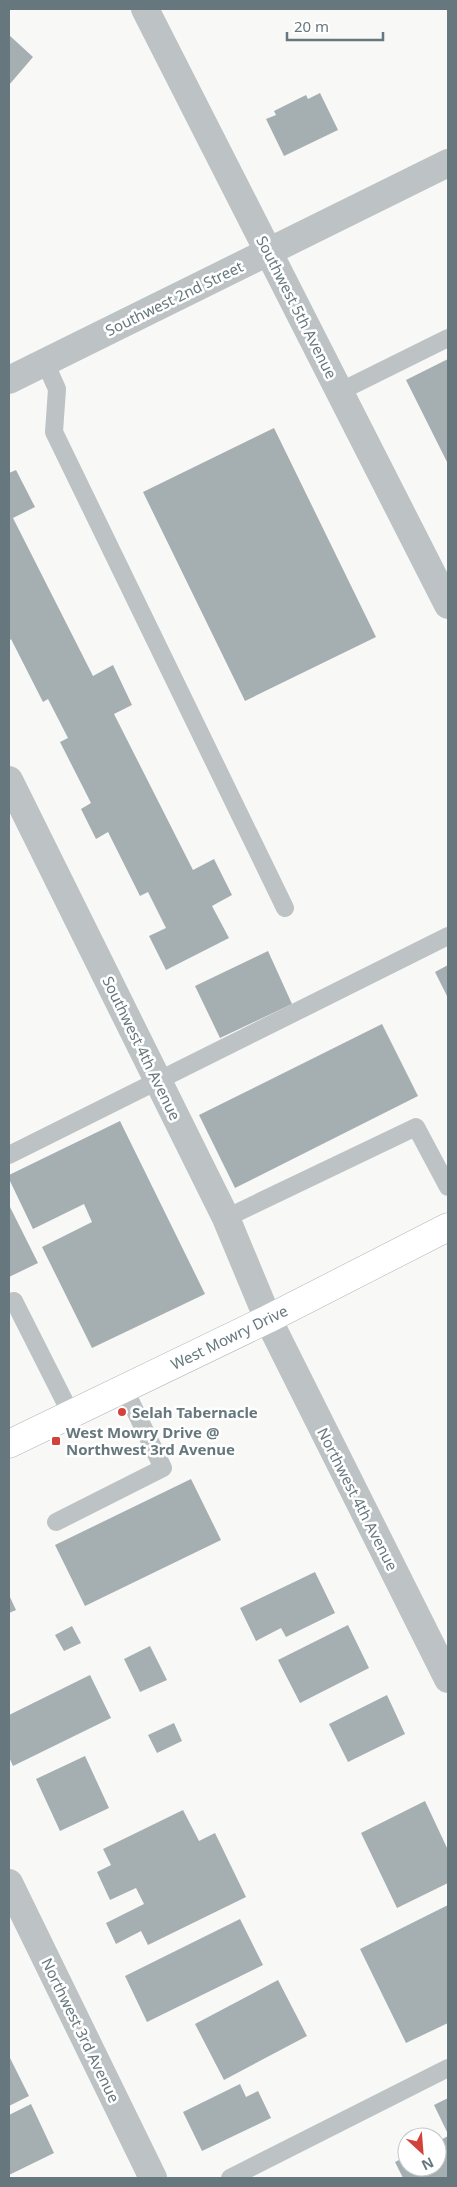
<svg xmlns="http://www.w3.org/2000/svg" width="457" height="2187" font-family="'Noto Sans',sans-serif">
<rect width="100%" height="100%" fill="#f8f8f6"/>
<path fill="#a5afb2" d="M9,35L33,57L9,85Z
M320,93L338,130L284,156L266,119L276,115L274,111L306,95L308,99Z
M448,359V464L406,380Z
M274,428L376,637L245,701L143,492Z
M16,470L35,507L13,518L93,676L113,665L132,705L114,714L193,870L214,859L232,895L212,906L229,938L166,970L149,936L166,928L148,892L140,896L108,832L96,839L81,809L91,803L60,742L68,738L48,699L43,702L11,639L9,641V473Z
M268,951L292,1004L220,1038L195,986Z
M448,965V998L435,972Z
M382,1024L418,1096L235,1188L199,1115Z
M120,1121L205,1294L92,1348L42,1247L92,1222L84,1204L33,1229L9,1179V1175Z
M9,1205L38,1263L9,1277Z
M191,1479L221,1540L85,1606L55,1545Z
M315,1572L335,1613L286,1637L281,1628L256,1641L240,1608Z
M9,1595L16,1610L9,1613Z
M348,1625L369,1668L300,1703L278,1660Z
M72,1626L81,1643L64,1651L55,1635Z
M150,1646L167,1680L140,1692L124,1659Z
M90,1675L111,1718L13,1766L9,1757V1715Z
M387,1695L405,1734L348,1762L329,1724Z
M174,1723L182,1741L157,1753L148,1735Z
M85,1756L109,1808L60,1831L36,1779Z
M425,1801L448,1850V1883L397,1908L361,1833Z
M183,1810L199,1841L215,1833L246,1897L148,1945L141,1931L116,1944L106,1923L144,1904L136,1888L110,1900L97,1872L111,1865L103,1849Z
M448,1905V2023L406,2043L360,1949Z
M240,1919L263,1965L147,2022L125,1976Z
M278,1980L307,2036L224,2080L195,2024Z
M9,2056L29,2096L9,2106Z
M240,2084L246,2097L258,2091L271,2118L202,2151L183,2112Z
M448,2098V2134L434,2105Z
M31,2104L54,2153L9,2175V2115Z
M448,2136V2178H403L395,2162L407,2156V2167H437V2142Z"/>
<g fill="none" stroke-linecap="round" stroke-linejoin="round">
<defs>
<path id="secondary" d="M9,1444L268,1319L448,1227"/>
</defs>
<use href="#secondary" stroke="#b0b7ba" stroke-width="29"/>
<path stroke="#bdc3c5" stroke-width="18" d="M45,362L57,389L54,432L285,908
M339,392L448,338
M9,1155L448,936
M226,1218L416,1127L448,1187
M9,1304L14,1301L71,1414
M56,1522L163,1468L124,1388
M230,2178L448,2068"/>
<path stroke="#bdc3c5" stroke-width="28" d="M145,9L448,605
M9,380L448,163
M9,780L226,1218L268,1319L448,1679
M9,1883L153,2178"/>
<use href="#secondary" stroke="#fff" stroke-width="28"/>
</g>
<g fill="#d3423a" stroke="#fff" stroke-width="2">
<circle cx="122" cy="1412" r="5"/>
<rect x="51" y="1436" width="10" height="10" rx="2.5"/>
</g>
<g text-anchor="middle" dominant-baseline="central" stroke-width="5" stroke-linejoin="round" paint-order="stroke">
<g font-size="15" fill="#66787e" stroke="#fff">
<text transform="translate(174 298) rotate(-26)">Southwest 2nd Street</text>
<text transform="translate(297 307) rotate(63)">Southwest 5th Avenue</text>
<text transform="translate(142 1048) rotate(64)">Southwest 4th Avenue</text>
<text transform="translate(229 1337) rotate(-26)">West Mowry Drive</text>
<text transform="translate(358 1499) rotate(63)">Northwest 4th Avenue</text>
<text transform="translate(81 2030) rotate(64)">Northwest 3rd Avenue</text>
</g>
<g font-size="15" font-weight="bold" fill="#66787e" stroke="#fff" text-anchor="start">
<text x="132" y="1412">Selah Tabernacle</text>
<text x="66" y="1432">West Mowry Drive @<tspan x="66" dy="17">Northwest 3rd Avenue</tspan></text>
</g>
</g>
<rect width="457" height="2187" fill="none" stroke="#66787e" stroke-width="20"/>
<g transform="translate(422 2152) rotate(154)"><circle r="24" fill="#ffffff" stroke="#c2c9cb"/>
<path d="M0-4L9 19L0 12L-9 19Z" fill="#d3423a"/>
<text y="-8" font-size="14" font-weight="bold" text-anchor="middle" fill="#66787e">N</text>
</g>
<path d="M287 32v8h96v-8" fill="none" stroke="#66787e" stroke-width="2.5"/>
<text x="294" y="32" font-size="15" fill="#66787e" stroke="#ffffff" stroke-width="4" paint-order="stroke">20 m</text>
</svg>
